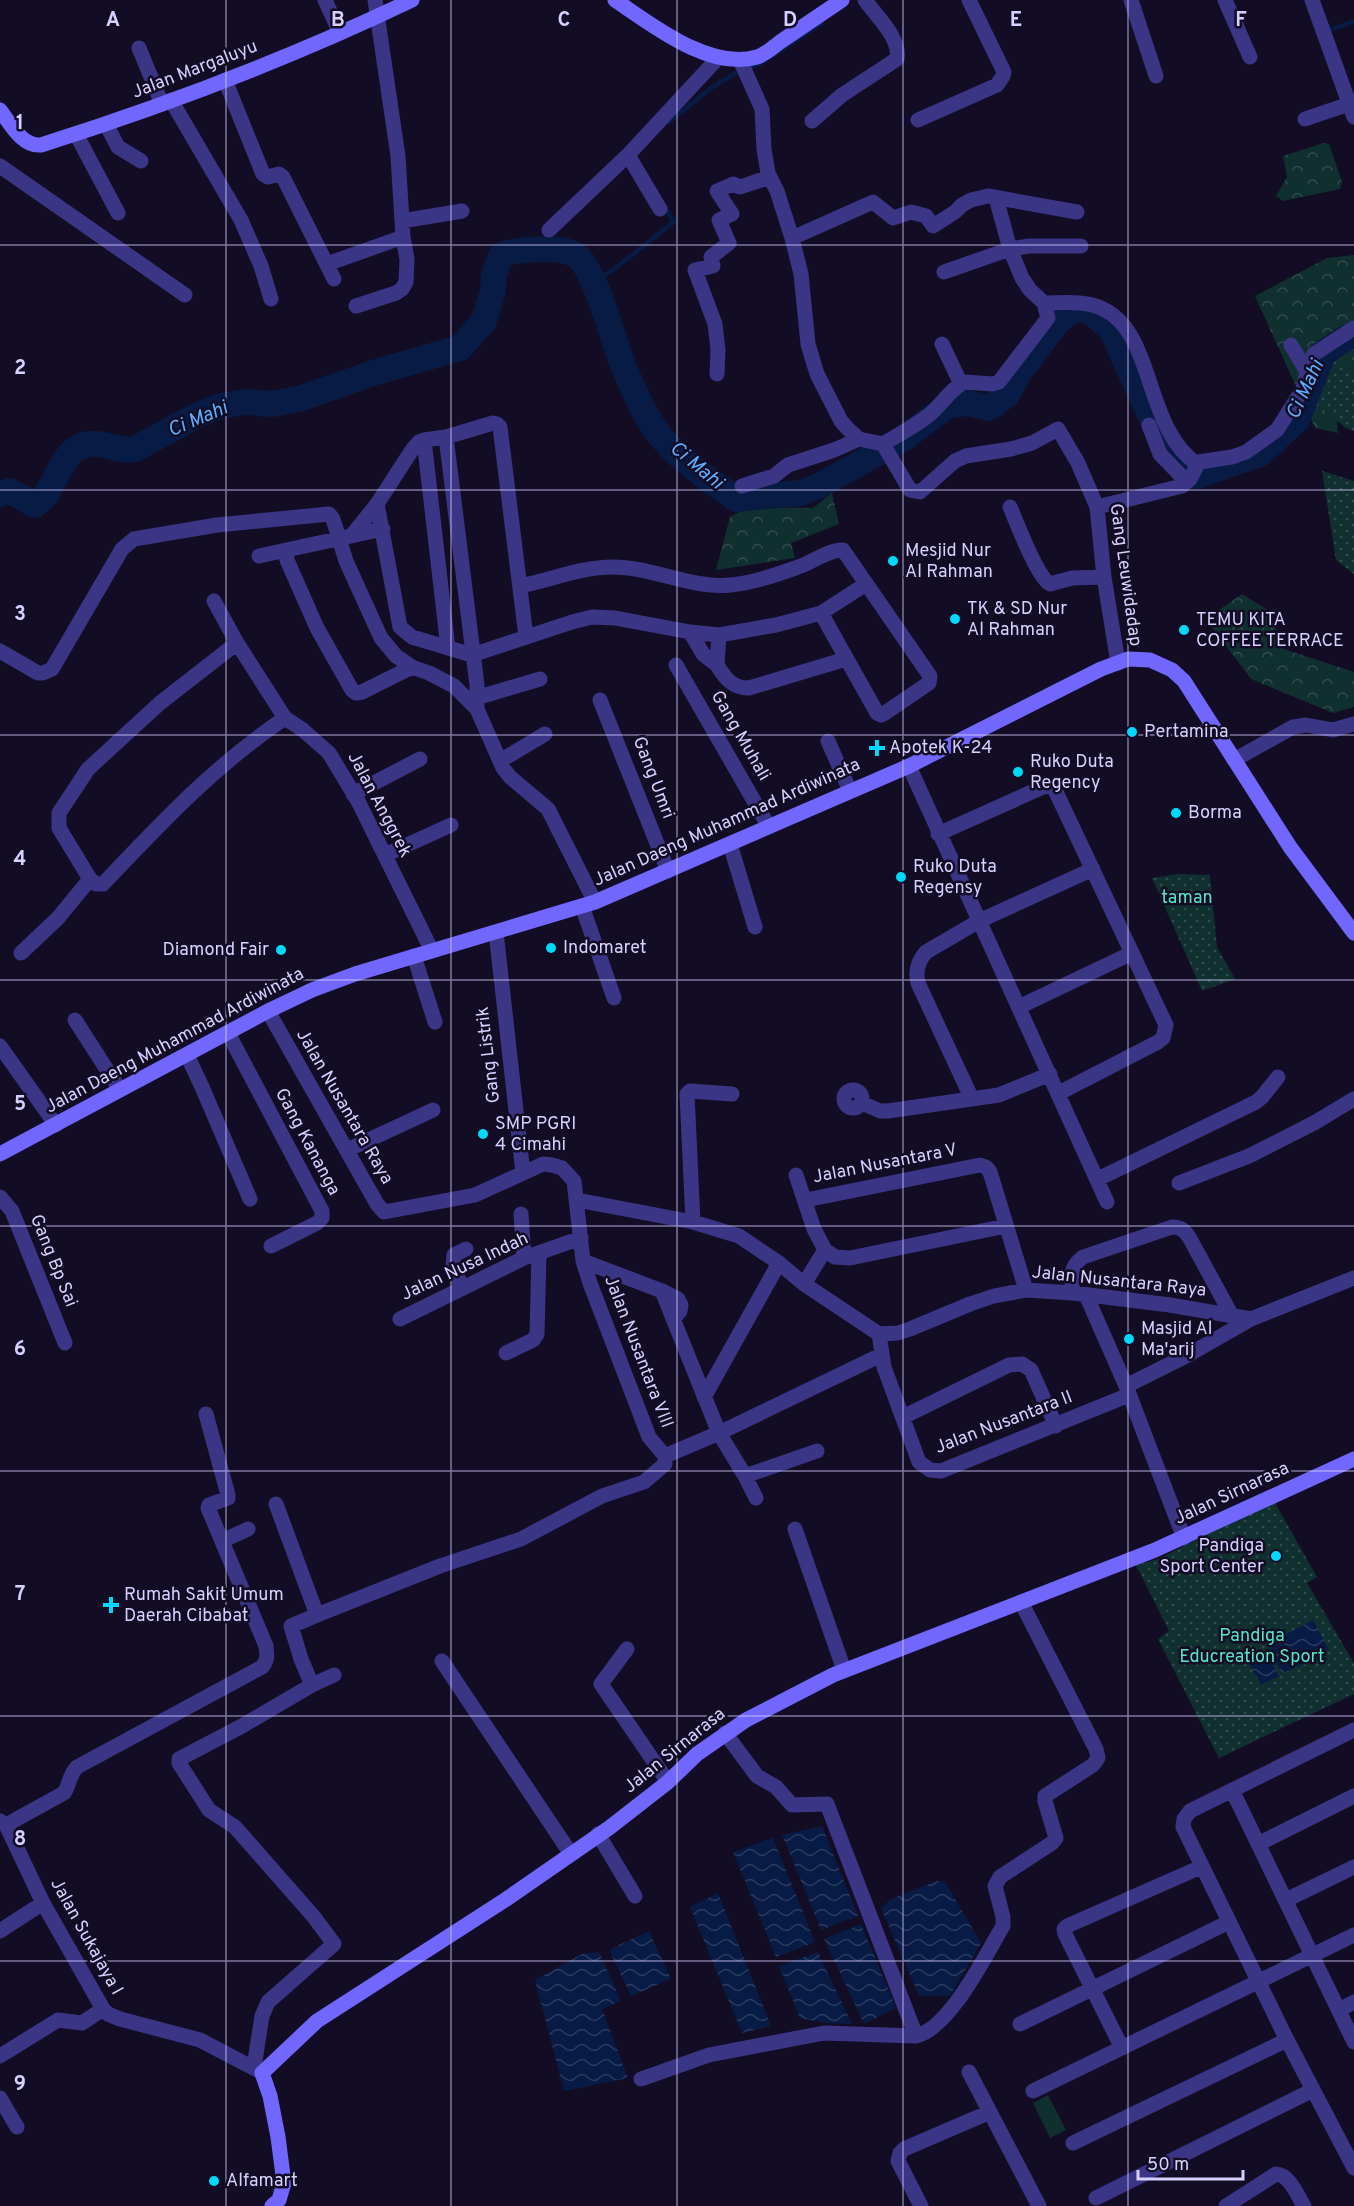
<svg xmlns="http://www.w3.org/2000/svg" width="1354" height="2206" font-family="Overpass,sans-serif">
<defs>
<pattern id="forest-crowns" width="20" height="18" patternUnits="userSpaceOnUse" patternTransform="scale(1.5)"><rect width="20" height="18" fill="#102f2f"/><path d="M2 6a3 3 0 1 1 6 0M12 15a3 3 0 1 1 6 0" fill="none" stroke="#324c4e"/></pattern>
<pattern id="park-dots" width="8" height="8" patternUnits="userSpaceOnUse" patternTransform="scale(1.5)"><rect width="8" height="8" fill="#102f2f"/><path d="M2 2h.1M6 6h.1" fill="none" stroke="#324c4e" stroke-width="1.8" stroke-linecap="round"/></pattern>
<pattern id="water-waves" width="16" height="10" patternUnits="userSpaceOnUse" patternTransform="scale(1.5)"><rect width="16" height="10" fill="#071b44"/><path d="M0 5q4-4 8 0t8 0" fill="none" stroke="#2a3b60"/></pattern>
</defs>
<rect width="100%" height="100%" fill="#120d24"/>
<path fill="#102f2f" d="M1048,2095L1066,2130L1050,2138L1033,2103Z"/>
<path fill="url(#forest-crowns)" d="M1324,143L1329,144L1342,182L1340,189L1283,201L1276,196L1287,177L1283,156Z
M1354,255V413L1336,414L1338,433L1315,428L1255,296L1327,258Z
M832,493L839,524L791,543L795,558L716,570L730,517L749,507L813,508Z
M1242,594L1268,610L1284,649L1354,672V707L1333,713L1251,679L1206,619Z"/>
<path fill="url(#park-dots)" d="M1342,357L1354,374V431L1346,428L1313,402L1318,373Z
M1322,471L1354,481V574L1336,560Z
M1178,874L1210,875L1217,947L1235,979L1202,991L1152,878Z
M1274,1501L1317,1577L1307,1583L1354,1663V1694L1219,1758L1158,1639L1169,1631L1136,1565L1158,1559Z"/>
<path fill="url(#water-waves)" d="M1313,1620L1329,1650L1282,1674L1267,1644Z
M1265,1650L1279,1676L1261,1685L1247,1659Z
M822,1826L858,1916L821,1930L782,1835Z
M773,1838L815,1942L776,1957L733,1852Z
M937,1881L945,1882L981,1943L950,1996H919L881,1908L891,1899Z
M718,1893L771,2026L742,2033L690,1907Z
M861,1924L896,2008L864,2024L824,1939Z
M649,1931L671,1979L631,1996L609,1950Z
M599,1952L621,2001L602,2009L628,2078L564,2091L535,1980L582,1954Z
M818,1952L852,2024L826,2023L800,2018L779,1966Z"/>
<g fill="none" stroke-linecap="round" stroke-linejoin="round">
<path stroke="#071b44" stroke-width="4.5" d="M1328,26L1330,30L1354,21
M774,55L822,23
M751,68L765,61
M669,122L711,88L739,71
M593,282L614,269L674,222L665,208"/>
<path stroke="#071b44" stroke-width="26" d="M0,494L10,491L35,505C38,502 42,499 45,496C58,479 63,447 89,444C105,442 119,452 135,449L196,416L220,406L246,402L273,404L302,398L373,373L460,348L484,321L493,290L494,275L501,255C519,249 561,245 577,256C595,269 614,342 623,365C631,384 640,406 651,423C672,456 705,476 736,499L800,493L819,486L903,439L948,405L968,403L989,408L1007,395L1018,374L1055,325L1067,313L1078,309H1087L1111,329L1168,455L1197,476L1260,454L1297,420L1323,353L1346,338"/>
<path stroke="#3b3586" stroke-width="15" d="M325,0L340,33
M1131,0L1156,76
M1225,0L1250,57
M1312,0L1354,117
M139,48L162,104
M740,60L762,109L764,149L768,173L777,191L792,238L801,274L808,344L817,374L841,421L847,428L859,439L883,444
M225,80L263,174L268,177L279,174L283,177L334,279
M171,100L241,220L261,266L271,299
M1305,119L1349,104
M918,120L997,85L1003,76L1004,72L969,0
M812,121L842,95L897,59C901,38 876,16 865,0
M106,124L118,147L141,161
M76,134L118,213
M628,155L660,209
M0,166L185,295
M402,221L462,211
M549,230L628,155L718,58
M792,238L873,202L893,218L911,212L926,216L933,226L955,212L962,205L971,200L988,196L1077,212
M327,264L403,237
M944,272L1010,249L1029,246H1081
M1044,303C1063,303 1085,300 1103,309C1155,333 1144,428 1197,464
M356,306L396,293L402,289L406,282L407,259L403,237L398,156L375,0
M942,344L961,384
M1291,345L1307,372
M717,374L718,350L715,324L695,270L713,266L711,257L729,243L719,220L732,214L717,191L733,184L740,187L770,177
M1149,425L1160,454L1187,482
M446,437L477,685V709
M424,440L448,648
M883,444L910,490L920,492L955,461L966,456L1011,449L1032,443L1058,429L1078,463L1097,507L1104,577L1118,663
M883,444C898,435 915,426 929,415C943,404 947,392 964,382L993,384L999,382L1048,318L1044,303L1030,290L1022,278L1010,249L996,198
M742,486L774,476L788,465L834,450L859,439
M377,504L400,627L412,637L472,655L572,622L592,617L615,618L690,632L719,635L776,625L821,613L866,584
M1010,507C1017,523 1037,577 1050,584L1072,578L1104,577
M1097,507L1182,486L1190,479L1199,462L1232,457L1246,452L1277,430L1303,389L1307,372L1314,354L1354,328
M353,534L377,504L412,450L419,442L424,440L446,437L493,423L497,424L500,427L526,637
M286,551L287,560L317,628L352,690L356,693L362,692L412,667
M259,556L383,529
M520,586C551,580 581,567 613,567C652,567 692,589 730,585C754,583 778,574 801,566C814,561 828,550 843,550L930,676L929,683L885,713L881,715L877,713L821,613
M214,601L237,643L285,718L303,730L329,753L358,801L432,951
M690,632L703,654L717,665
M719,635L717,665C725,678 732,688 749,688L846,659
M237,643L160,703L88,769L59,813V828L90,879L96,884H103C161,823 215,765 285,718
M0,651L38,673H43L52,669L122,549L134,539L217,525L329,514L333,519L346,561L381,638L396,656L412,667L429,673L454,686L477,709L503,768L510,777L548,809L595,902
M676,665L769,827
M476,698L540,679
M600,700L668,871
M828,741L850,791
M1234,760L1293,727L1306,725L1333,730L1354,724
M500,761L545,734
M909,766L1107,1202
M353,794L420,759
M938,834L1043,787L1051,786L1055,790L1166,1025L1163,1038L1158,1042L1059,1093
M730,844L755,927
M385,855L451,825
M582,906L614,998
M496,932L523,1173
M21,953L58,918L90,879
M414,956L435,1022
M1019,1007L1132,953
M268,1011L377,1204L384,1212L475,1195L543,1164L552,1165L562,1168L574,1181L583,1261L590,1283L649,1437L665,1456
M75,1020L120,1090
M228,1033L322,1211V1218L317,1223L271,1246
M0,1046L56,1125
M187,1055L202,1087L250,1199
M844 1099a9 9 0 1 1 18 0a9 9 0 1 1-18 0Z
M972,1099L918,983C915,971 918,961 926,952L979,921L1093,869
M862,1103L880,1111H888L999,1095L1050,1074
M347,1150L433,1110
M796,1175L814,1229L825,1250
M1098,1179L1256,1102L1262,1097L1278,1077
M1179,1183L1249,1156L1314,1123L1354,1099
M0,1197L12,1211L65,1343
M577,1200L693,1222L739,1236L779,1263L804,1284L879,1334L898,1333L910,1329L970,1304L994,1296L1026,1290L1073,1293L1170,1305L1251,1319L1354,1278
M806,1200L980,1165L986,1167L990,1172L1026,1290
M521,1214L524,1258
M693,1222L687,1094L690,1091L732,1094
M825,1250L835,1257L850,1258L1006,1226
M583,1261L662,1291L719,1433L745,1476L756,1498
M804,1284L825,1250
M462,1288L453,1265L454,1255L466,1249
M662,1291L678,1299L681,1305L680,1311L673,1319
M1073,1293C1071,1278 1069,1267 1083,1257L1172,1227C1181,1227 1184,1230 1189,1237L1231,1314
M1086,1295L1126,1386L1184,1538
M400,1319L524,1258L581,1238
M879,1334L884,1367L919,1462L930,1470L941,1471L1129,1395
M506,1353L533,1340L537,1334L539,1253
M1126,1386L1188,1355L1251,1319
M704,1397L779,1263
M903,1417L1009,1365L1022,1364L1031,1370L1056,1426
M665,1456L719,1433L881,1355
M745,1476L817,1451
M276,1504L317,1615L440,1566L521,1539L602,1496L644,1482L665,1464V1456
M795,1529L844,1670
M222,1541L248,1529
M627,1649L601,1684L668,1782
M442,1661L571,1854
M312,1685L301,1659L291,1626L317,1615
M1354,1730L1190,1811L1184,1819L1183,1827L1287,2040L1354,2168
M725,1733L757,1776L776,1787L792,1805L827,1804L916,2036C950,2028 985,1956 1003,1926V1917L995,1886L1000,1877L1052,1843L1056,1838L1045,1801V1796L1093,1765L1098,1758L1096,1749L1021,1602
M1232,1790L1354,2042
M0,1821L6,1825L43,1903L103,2009L108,2014L120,2019L200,2040L261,2072
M6,1825L64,1793C70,1784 69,1775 77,1767L262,1667C268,1660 267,1655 266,1646L208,1508L209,1505L228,1498V1495L206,1414
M598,1834L635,1896
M1258,1844L1354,1796
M1286,1900L1354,1867
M0,1931L43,1903
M1339,2010L1354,2002
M1020,2024L1229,1922
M1122,2048L1065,1934L1064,1929L1067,1926L1201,1867
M0,2056L58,2020L82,2023L103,2009
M254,2067L262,2016L268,2002L334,1944L314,1917L235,1827L209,1810L179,1763V1759L242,1726L312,1685L334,1675
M969,2072L1039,2206
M641,2079L709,2055L824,2033L916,2036
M1033,2091L1354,1935
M0,2098L17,2127
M1073,2143L1287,2040
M1096,2198L1313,2090
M921,2206L898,2161L900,2153L904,2149L990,2112
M1226,2206L1276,2174C1290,2175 1297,2195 1304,2206"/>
<path stroke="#7167ff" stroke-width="15" d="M615,0C652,25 710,71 757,57C765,55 773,47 780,42C801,28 821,14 842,0
M0,110C10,123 22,147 41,145C167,105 293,57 412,0
M0,1154L268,1011L312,990L355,974L595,902L909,766L1101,669L1128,659L1150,660L1172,670L1184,681L1290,847L1354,933
M272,2206L279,2200L284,2183L278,2137L270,2096L262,2073L317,2021L505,1900L609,1828L668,1782L697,1754L746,1720L833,1675L1155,1550L1354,1459"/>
</g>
<path fill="none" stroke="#d8d0ff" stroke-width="1.5" stroke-opacity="0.55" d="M226,0V2206M451,0V2206M677,0V2206M903,0V2206M1128,0V2206M0,245H1354M0,490H1354M0,735H1354M0,980H1354M0,1226H1354M0,1471H1354M0,1716H1354M0,1961H1354"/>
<g fill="#00d9fb" stroke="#120d24" stroke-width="2">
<circle cx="893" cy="561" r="6"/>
<circle cx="955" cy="619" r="6"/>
<circle cx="1184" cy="630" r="6"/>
<circle cx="1132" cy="732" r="6"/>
<path d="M874 739h6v6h6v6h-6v6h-6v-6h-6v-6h6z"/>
<circle cx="1018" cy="772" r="6"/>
<circle cx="1176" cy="813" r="6"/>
<circle cx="901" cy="877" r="6"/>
<circle cx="551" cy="948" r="6"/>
<circle cx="281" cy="950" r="6"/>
<circle cx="483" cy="1134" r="6"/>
<circle cx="1129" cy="1339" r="6"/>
<circle cx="1276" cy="1556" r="6"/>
<path d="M108 1596h6v6h6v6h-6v6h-6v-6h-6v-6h6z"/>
<circle cx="214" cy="2181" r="6"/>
</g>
<g text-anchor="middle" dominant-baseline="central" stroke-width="5" stroke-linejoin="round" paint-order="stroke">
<g font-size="18" fill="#d8d0ff" stroke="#120d24">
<text transform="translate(195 70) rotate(-21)">Jalan Margaluyu</text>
<text transform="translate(1125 575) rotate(82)">Gang Leuwidadap</text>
<text transform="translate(740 736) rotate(60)">Gang Muhali</text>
<text transform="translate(653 778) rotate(69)">Gang Umri</text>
<text transform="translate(379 805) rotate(62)">Jalan Anggrek</text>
<text transform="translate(727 823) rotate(-24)">Jalan Daeng Muhammad Ardiwinata</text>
<text transform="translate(175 1041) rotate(-28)">Jalan Daeng Muhammad Ardiwinata</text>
<text transform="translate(489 1055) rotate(-97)">Gang Listrik</text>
<text transform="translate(344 1107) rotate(60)">Jalan Nusantara Raya</text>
<text transform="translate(307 1142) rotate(62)">Gang Kananga</text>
<text transform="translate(885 1164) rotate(-11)">Jalan Nusantara V</text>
<text transform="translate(53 1261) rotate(68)">Gang Bp Sai</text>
<text transform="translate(465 1267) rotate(-25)">Jalan Nusa Indah</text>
<text transform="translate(1119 1282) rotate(6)">Jalan Nusantara Raya</text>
<text transform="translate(638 1352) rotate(69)">Jalan Nusantara VIII</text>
<text transform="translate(1004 1423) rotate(-21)">Jalan Nusantara II</text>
<text transform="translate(1232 1494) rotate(-25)">Jalan Sirnarasa</text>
<text transform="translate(675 1751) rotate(-39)">Jalan Sirnarasa</text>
<text transform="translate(86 1937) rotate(61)">Jalan Sukajaya I</text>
</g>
<g font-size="18" fill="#d8d0ff" stroke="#120d24" text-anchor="start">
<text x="905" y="551">Mesjid Nur<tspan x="905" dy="21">Al Rahman</tspan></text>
<text x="967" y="609">TK &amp; SD Nur<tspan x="967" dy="21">Al Rahman</tspan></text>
<text x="1196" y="620">TEMU KITA<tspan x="1196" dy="21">COFFEE TERRACE</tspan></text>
<text x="1144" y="732">Pertamina</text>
<text x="889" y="748">Apotek K-24</text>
<text x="1030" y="762">Ruko Duta<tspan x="1030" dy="21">Regency</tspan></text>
<text x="1188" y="813">Borma</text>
<text x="913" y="867">Ruko Duta<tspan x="913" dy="21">Regensy</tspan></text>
<text x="563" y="948">Indomaret</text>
<text x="269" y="950" text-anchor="end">Diamond Fair</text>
<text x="495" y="1124">SMP PGRI<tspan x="495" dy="21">4 Cimahi</tspan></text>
<text x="1141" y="1329">Masjid Al<tspan x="1141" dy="21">Ma'arij</tspan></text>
<text x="1264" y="1546" text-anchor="end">Pandiga<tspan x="1264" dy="21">Sport Center</tspan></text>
<text x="124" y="1595">Rumah Sakit Umum<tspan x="124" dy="21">Daerah Cibabat</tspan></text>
<text x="226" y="2181">Alfamart</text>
</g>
<g font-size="18" fill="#56e6c7" stroke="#120d24">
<text x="1187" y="898">taman</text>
<text x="1252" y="1636">Pandiga<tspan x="1252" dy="21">Educreation Sport</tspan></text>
</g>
<g font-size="20" font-style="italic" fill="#5eafff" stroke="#120d24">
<text transform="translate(1306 390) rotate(-65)">Ci Mahi</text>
<text transform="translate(198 420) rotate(-23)">Ci Mahi</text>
<text transform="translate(696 466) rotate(40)">Ci Mahi</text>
</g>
</g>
<g font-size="20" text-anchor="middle" font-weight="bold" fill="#d8d0ff" stroke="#120d24" stroke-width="5" stroke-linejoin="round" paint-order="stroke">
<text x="113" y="26">A</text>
<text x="338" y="26">B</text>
<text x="564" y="26">C</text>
<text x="790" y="26">D</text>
<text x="1016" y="26">E</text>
<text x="1241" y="26">F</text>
<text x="20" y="129">1</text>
<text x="20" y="374">2</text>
<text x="20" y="620">3</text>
<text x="20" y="865">4</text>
<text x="20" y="1110">5</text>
<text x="20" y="1355">6</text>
<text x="20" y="1600">7</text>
<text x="20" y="1845">8</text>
<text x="20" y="2090">9</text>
</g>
<path d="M1138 2170v9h105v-9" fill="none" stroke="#d8d0ff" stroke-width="3"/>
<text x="1147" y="2170" font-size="18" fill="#d8d0ff" stroke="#120d24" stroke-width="4.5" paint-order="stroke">50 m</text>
</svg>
